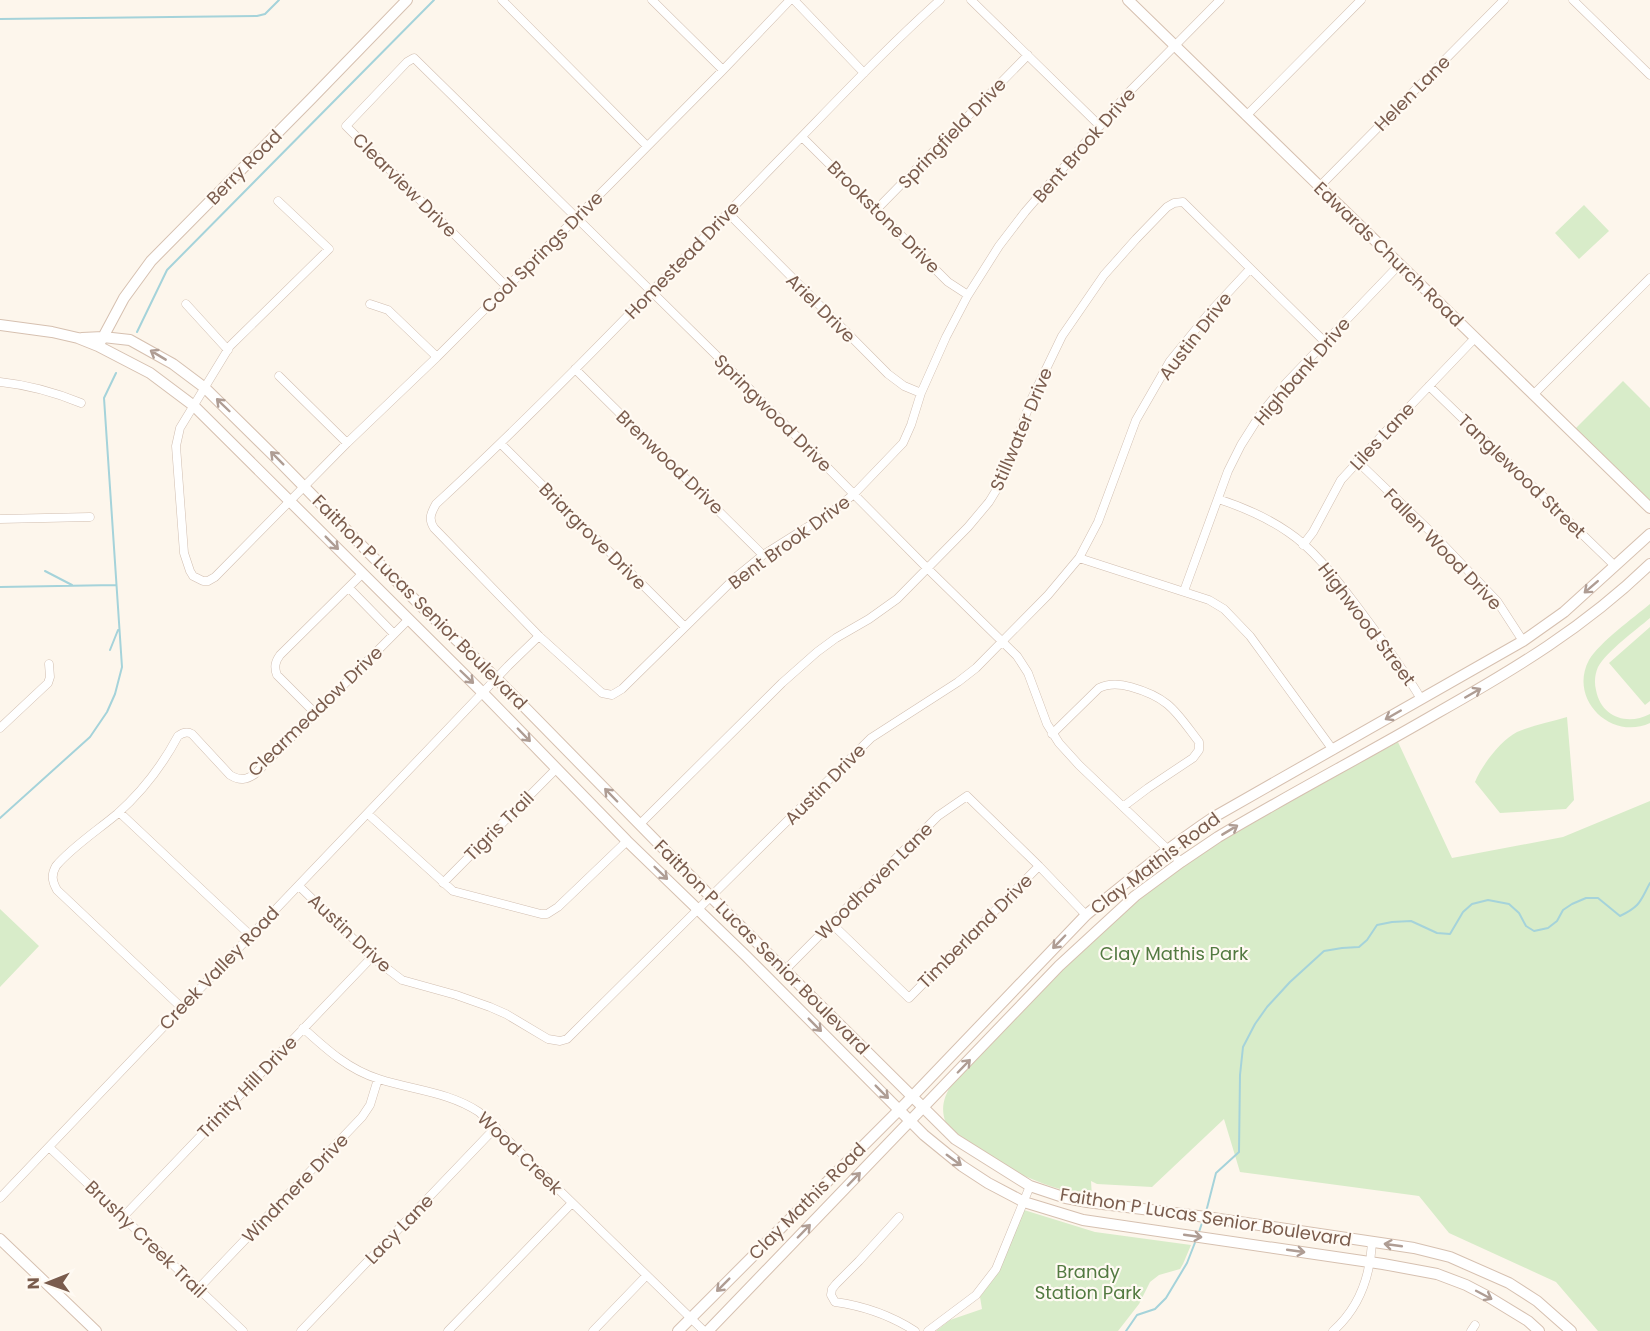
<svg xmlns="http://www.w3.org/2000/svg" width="1650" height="1331" font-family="Poppins,sans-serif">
<rect width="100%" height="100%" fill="#fdf6ec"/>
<path fill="#d8ecc9" d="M1584,205L1609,231L1579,259L1555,233Z
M1623,381L1650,408V502L1575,429Z
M1650,604V618C1636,630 1607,651 1598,667C1595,674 1594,682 1596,690C1601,717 1627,726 1650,714V723C1611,741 1568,699 1589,660C1600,642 1633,618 1650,604Z
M1650,627V701L1645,705L1609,663Z
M1567,717L1574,800L1566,809L1500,813L1475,782C1482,765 1501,740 1517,732C1533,725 1551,722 1567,717Z
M1398,742L1452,858L1563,837L1650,801V1331H1598L1556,1282L1449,1233L1419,1196L1240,1172L1224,1119L1152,1187L1097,1184L1091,1181L1092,1197C1045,1188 1001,1169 963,1139C957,1134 949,1130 946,1123C940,1109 944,1096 952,1084L1078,954L1136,901L1177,868L1312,786Z
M0,909L39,946L0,987Z
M1024,1210L1095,1232L1191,1245L1183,1264L1180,1269L1159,1275L1150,1282L1139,1304L1118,1331H936L950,1320L982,1309L980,1297L997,1274Z"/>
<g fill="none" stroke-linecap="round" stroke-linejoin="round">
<path stroke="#a5d3da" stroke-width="2" d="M0,19L257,16L265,14L279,0
M137,332L167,270L434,0
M45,571L72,585
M0,587L116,585
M110,650L118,630
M0,818L90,737L107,712L115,694L122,667L104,398L116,373
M1206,1212L1216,1173L1239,1152L1240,1075L1243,1047L1255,1024L1267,1007L1290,982L1324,951L1342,948L1359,947L1367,940L1377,925L1392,922L1411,921L1437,933L1450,934L1463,912L1472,904L1488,900L1509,904L1519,913L1526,926L1534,931L1548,928L1557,921L1563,910L1572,904L1586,898H1598L1620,916C1641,906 1640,901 1650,883
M1199,1232L1203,1220
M1126,1331L1137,1315L1155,1309L1166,1298L1187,1263L1196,1240"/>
<defs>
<path id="street" d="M502,0L647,146
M652,0L723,70
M794,0L864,73
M940,0C884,50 832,106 779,160C666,276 555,394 436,504C431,513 428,519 434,528L539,636L602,693L612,695L622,689L736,577L763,555L833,511L854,494L903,443L911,425L921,393L946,337L968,295L999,246L1025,212L1129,92L1220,0
M971,0L1100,126
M1573,0L1650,75
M1246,116L1361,0
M802,137L948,282L968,295
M1319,187L1504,0
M278,201L329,249L230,346L180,428L176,446L184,553L190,571L193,576L203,581H208L215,577L347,443L437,357L609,185L723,70L790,0
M876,210L1028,55
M728,213L888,374L904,386L921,393
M507,287L346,126L407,62L414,58L714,353L928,569L1017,656L1028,673L1047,724L1059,743L1079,765L1181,862
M186,304L228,350
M370,304L388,310L437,357
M575,369L763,555
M279,376L347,443
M0,382C29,385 54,392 81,403
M1429,386L1615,566
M1533,395L1650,278
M501,444L685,627
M1357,461L1433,534L1497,601L1523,641
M1218,499C1243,507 1266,517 1288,532C1315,550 1336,579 1356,605C1379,636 1401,665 1421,699
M0,519L90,517
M1303,545L1313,532L1341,480L1388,429L1475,338
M1079,558L1209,600L1224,609L1250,636L1333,750
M349,588L394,634
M1184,591L1228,471L1241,445L1260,415L1286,383L1400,264
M315,713L277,675C274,667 275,662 280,655L362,574
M0,728L48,683L50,677L49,664
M1052,734L1099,688C1109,683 1121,684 1131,687C1170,698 1176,712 1199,742V750L1193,758L1148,788L1124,806
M119,812L250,935
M368,814L453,891L541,914H547L558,907L627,841
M640,824L782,683L817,652L836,638L869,619L897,599L968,527L989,502L1000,484L1032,398L1062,336L1104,275L1136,239L1167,207L1174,203L1183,202L1325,342
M443,883L556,769
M299,886L372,957L402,980L456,995L490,1007L506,1014L548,1039L560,1041L567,1039L871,738L958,682L976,668L1048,595L1079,558L1098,522L1136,420L1170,361L1210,312L1250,269
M832,924L909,998L1039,866
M785,970L938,816L967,796L1039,866L1086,915
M182,1008L57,890C52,881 51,875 56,866C72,847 98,830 117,814C143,791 162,766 178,736C182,733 187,731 192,734L230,775C240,781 246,780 255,774L408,620
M303,1028C326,1049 349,1070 379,1079C413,1090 449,1092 479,1112L704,1331
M49,1147L243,1331
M0,1198L508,666L539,636
M123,1217L372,957
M899,1217L859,1261L836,1284L832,1289L831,1295L835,1302C864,1306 890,1315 915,1331
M198,1289L362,1117L370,1105L378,1079
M301,1331L496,1127
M448,1331L572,1203
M593,1331L646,1276
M928,1331L976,1295L996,1269L1030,1186
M1333,1331C1359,1308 1370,1277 1372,1243
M1471,1331L1475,1325"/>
<path id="secondary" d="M1128,0L1650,508
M0,325L52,332L78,338L98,346L150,373L194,406L483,693L627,841L746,956L924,1135L962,1166L988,1183L1024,1202L1083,1220L1383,1264L1437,1274L1466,1285L1487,1296L1528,1321L1539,1331
M82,338L103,337L130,340L173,364L205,388L274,456L421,606L496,678L711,897L955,1139L1030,1186L1066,1198L1087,1202L1206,1217L1414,1248L1450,1257L1509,1283L1537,1301L1571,1331
M101,341L124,298L151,261L311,99L407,0
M0,1239L96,1331
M678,1331L906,1103L1086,915C1128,881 1169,847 1214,817L1523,641L1564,612L1650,534
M708,1331L1059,966L1135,896L1181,862L1218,837C1290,794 1365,755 1437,713C1515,669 1585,627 1650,564"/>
</defs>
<use href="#street" stroke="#d1beb0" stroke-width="9"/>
<use href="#secondary" stroke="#d6c0b0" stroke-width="12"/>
<use href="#street" stroke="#fff" stroke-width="8"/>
<use href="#secondary" stroke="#fff" stroke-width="10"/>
</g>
<defs><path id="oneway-shaft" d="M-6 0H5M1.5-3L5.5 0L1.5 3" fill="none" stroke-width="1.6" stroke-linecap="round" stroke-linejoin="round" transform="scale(1.5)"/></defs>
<g stroke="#af9d94">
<use href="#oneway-shaft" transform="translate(158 355) rotate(-149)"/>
<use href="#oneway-shaft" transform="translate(223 405) rotate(-136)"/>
<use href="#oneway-shaft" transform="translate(277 458) rotate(-135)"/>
<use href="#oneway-shaft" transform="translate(332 543) rotate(45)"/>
<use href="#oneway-shaft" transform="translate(1591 587) rotate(139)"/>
<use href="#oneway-shaft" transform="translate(467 677) rotate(44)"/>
<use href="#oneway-shaft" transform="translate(1473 693) rotate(-30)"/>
<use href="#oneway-shaft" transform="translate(1393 715) rotate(150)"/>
<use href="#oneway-shaft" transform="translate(524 735) rotate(46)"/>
<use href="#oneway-shaft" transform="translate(611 795) rotate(-134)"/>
<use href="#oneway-shaft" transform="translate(1230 830) rotate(-31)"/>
<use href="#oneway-shaft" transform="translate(661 873) rotate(44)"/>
<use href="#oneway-shaft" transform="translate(1059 942) rotate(134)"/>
<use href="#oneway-shaft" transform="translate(815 1025) rotate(45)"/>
<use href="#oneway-shaft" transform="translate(964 1066) rotate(-46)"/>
<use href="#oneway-shaft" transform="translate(882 1092) rotate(45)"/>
<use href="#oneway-shaft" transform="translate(954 1160) rotate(36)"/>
<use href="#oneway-shaft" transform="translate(854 1179) rotate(-46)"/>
<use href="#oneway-shaft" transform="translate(804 1231) rotate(-46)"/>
<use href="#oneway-shaft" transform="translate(1193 1236) rotate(8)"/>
<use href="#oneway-shaft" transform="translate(1393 1245) rotate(-172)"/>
<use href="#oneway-shaft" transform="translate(1296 1251) rotate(8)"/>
<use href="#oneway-shaft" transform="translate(723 1285) rotate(135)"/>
<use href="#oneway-shaft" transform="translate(1484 1295) rotate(28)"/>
</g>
<g text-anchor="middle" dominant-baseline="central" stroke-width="4.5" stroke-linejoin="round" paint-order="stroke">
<g font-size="18" fill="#7a5c4d" stroke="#fffaf3">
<text transform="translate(1412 93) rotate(-45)">Helen Lane</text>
<text transform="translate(952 133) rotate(-46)">Springfield Drive</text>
<text transform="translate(1084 145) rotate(-49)">Bent Brook Drive</text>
<text transform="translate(244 167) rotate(-45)">Berry Road</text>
<text transform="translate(405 185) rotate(45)">Clearview Drive</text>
<text transform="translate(884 217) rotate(45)">Brookstone Drive</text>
<text transform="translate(542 252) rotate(-45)">Cool Springs Drive</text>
<text transform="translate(1389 254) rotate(44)">Edwards Church Road</text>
<text transform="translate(682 260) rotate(-46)">Homestead Drive</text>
<text transform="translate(821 308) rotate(45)">Ariel Drive</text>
<text transform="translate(1195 336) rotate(-52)">Austin Drive</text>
<text transform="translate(1302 371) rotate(-49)">Highbank Drive</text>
<text transform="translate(773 413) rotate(45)">Springwood Drive</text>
<text transform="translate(1021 429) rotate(-67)">Stillwater Drive</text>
<text transform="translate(1382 436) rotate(-47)">Liles Lane</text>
<text transform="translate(670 462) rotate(44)">Brenwood Drive</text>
<text transform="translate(1522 476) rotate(44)">Tanglewood Street</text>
<text transform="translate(593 536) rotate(45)">Briargrove Drive</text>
<text transform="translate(789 542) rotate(-36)">Bent Brook Drive</text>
<text transform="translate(1443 549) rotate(46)">Fallen Wood Drive</text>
<text transform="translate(420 602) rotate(45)">Faithon P Lucas Senior Boulevard</text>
<text transform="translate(1367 624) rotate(53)">Highwood Street</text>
<text transform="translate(315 711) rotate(-44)">Clearmeadow Drive</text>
<text transform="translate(825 784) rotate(-45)">Austin Drive</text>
<text transform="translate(499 826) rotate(-45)">Tigris Trail</text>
<text transform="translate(1155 863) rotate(-37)">Clay Mathis Road</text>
<text transform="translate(874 881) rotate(-45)">Woodhaven Lane</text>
<text transform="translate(975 931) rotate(-45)">Timberland Drive</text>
<text transform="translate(350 933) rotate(43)">Austin Drive</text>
<text transform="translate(762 947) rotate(45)">Faithon P Lucas Senior Boulevard</text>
<text transform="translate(219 968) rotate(-46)">Creek Valley Road</text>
<text transform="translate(247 1087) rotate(-46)">Trinity Hill Drive</text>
<text transform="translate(520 1153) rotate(44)">Wood Creek</text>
<text transform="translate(295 1188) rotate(-46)">Windmere Drive</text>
<text transform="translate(807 1201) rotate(-45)">Clay Mathis Road</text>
<text transform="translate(1206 1217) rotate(9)">Faithon P Lucas Senior Boulevard</text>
<text transform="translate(399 1229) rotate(-46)">Lacy Lane</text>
<text transform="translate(146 1239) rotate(44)">Brushy Creek Trail</text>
</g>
<g font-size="18" fill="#537a41" stroke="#fffaf3">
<text x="1174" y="953">Clay Mathis Park</text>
<text x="1088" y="1271">Brandy<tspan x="1088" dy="21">Station Park</tspan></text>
</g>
</g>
<g transform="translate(48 1283) rotate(269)" stroke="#fffaf3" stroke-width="4.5" paint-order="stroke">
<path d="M0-4.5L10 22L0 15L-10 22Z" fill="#7a5c4d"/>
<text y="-9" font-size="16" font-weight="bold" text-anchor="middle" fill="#7a5c4d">N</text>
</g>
</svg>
